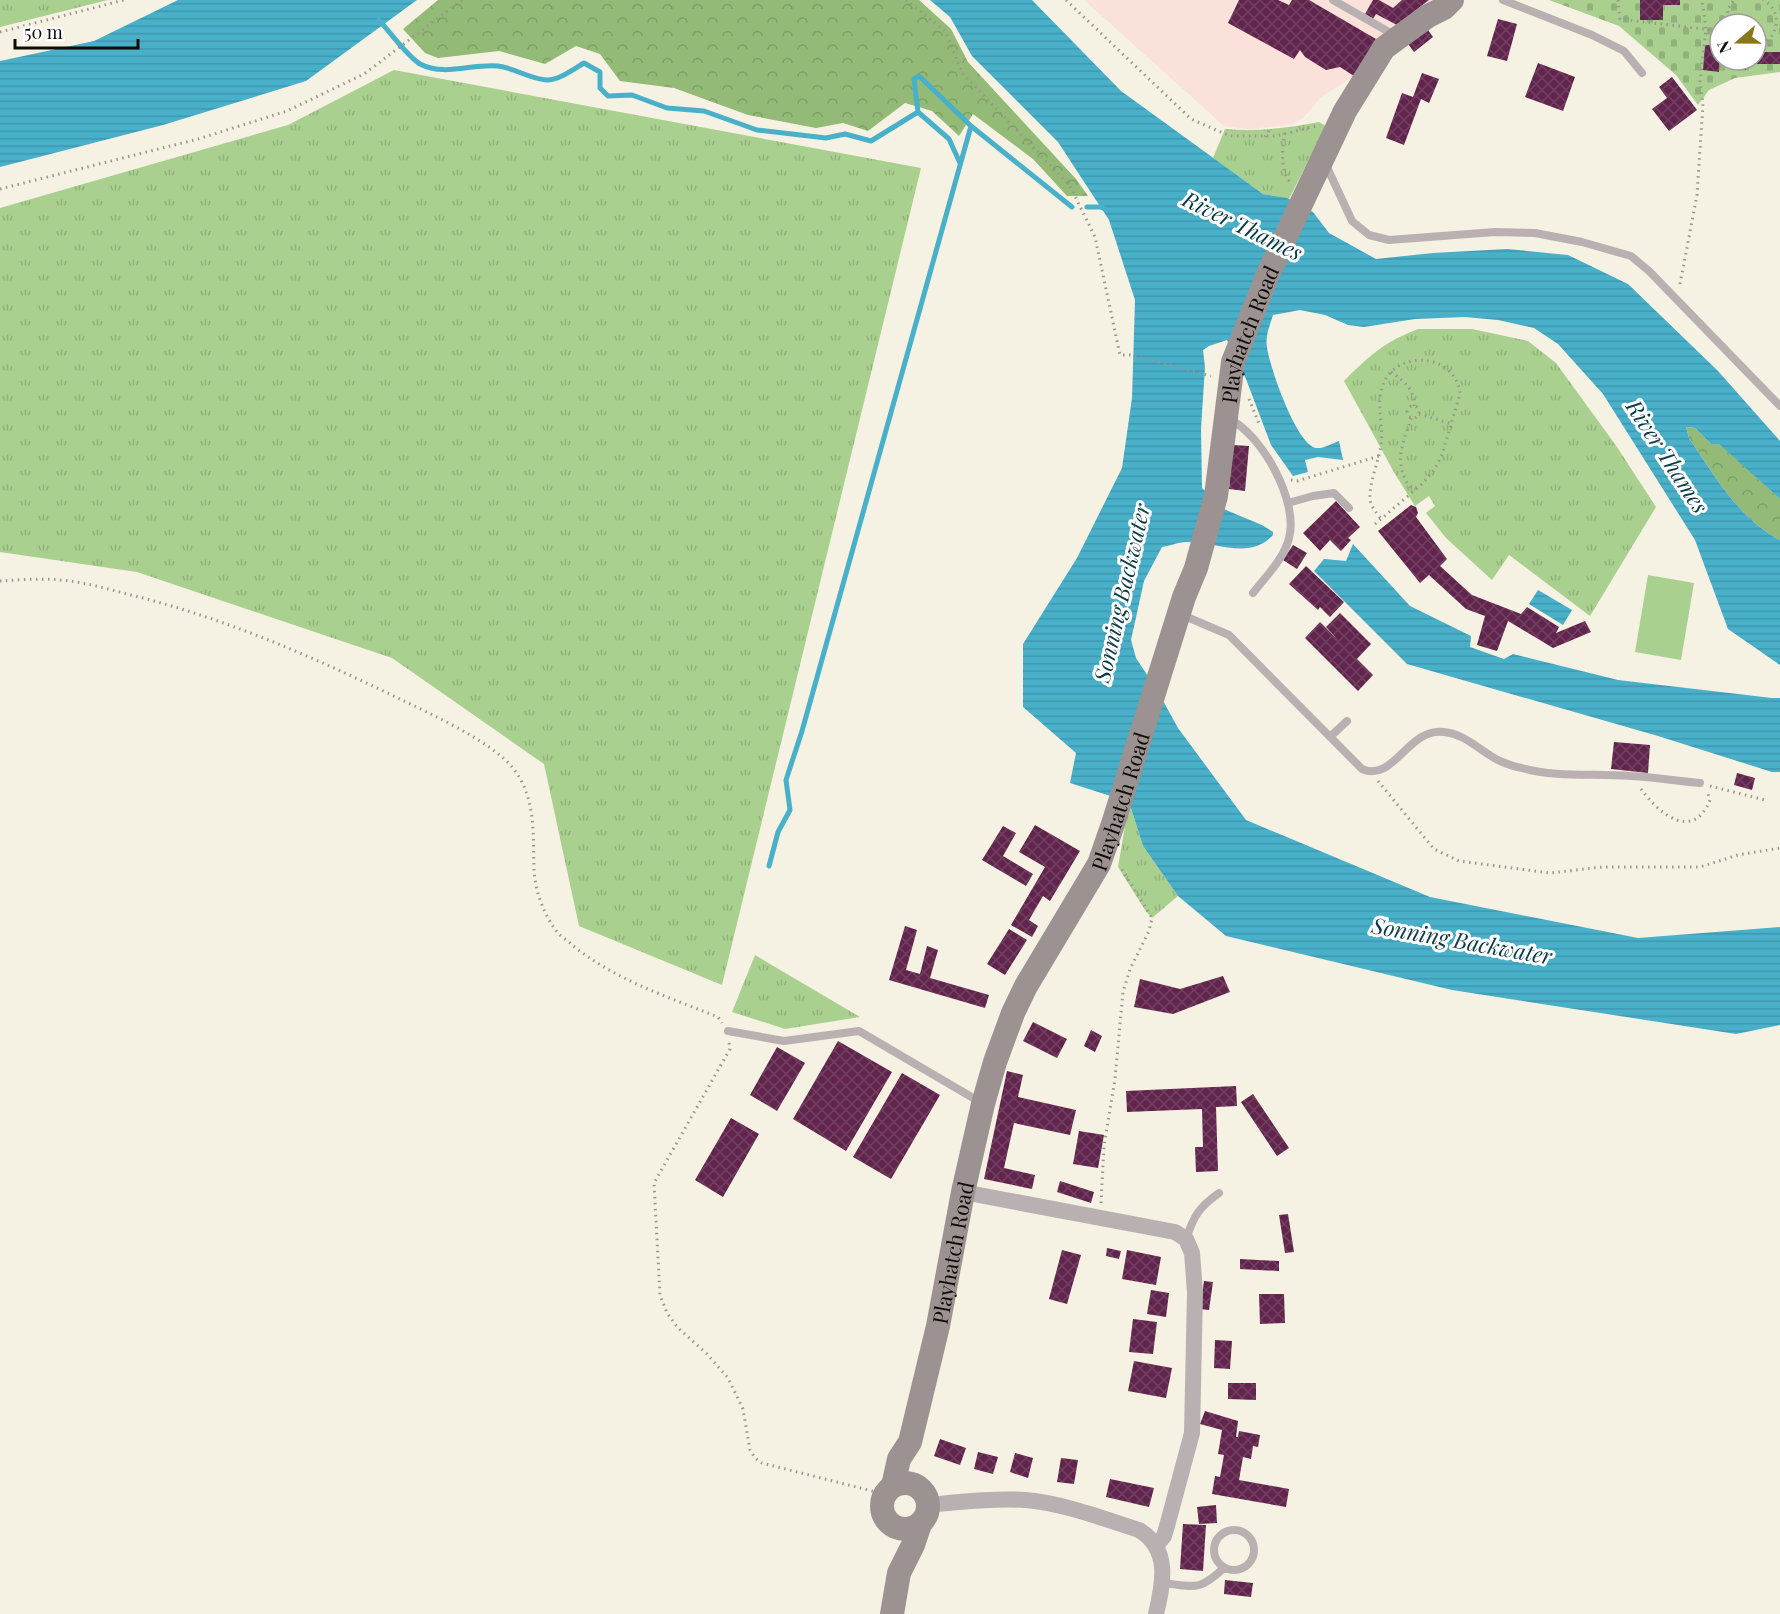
<svg xmlns="http://www.w3.org/2000/svg" width="1780" height="1614" font-family="'Playfair Display',serif">
<defs>
<pattern id="grass-tufts" width="24" height="20" patternUnits="userSpaceOnUse" patternTransform="scale(1.5)"><rect width="24" height="20" fill="#aad08f"/><path d="M3 7l-1-3M5 7V3M7 7l1-3M15 17l-1-3M17 17v-4M19 17l1-3" fill="none" stroke="#91b17a"/></pattern>
<pattern id="forest-crowns" width="20" height="18" patternUnits="userSpaceOnUse" patternTransform="scale(1.5)"><rect width="20" height="18" fill="#93ba76"/><path d="M2 6a3 3 0 1 1 6 0M12 15a3 3 0 1 1 6 0" fill="none" stroke="#7e9f65"/></pattern>
<pattern id="cemetery-stones" width="16" height="16" patternUnits="userSpaceOnUse" patternTransform="scale(1.5)"><rect width="16" height="16" fill="#aad08f"/><path d="M2 7V4a2 2 0 0 1 4 0v3zM10 15v-3a2 2 0 0 1 4 0v3z" fill="#91b17a"/></pattern>
<pattern id="water-rules" width="6" height="5" patternUnits="userSpaceOnUse" patternTransform="scale(1.5)"><rect width="6" height="5" fill="#49b0ca"/><path d="M0 2.5h6" fill="none" stroke="#3f96ac"/></pattern>
<pattern id="building-cross-hatch" width="8" height="8" patternUnits="userSpaceOnUse" patternTransform="scale(1.5)"><rect width="8" height="8" fill="#61244c"/><path d="M0 0l8 8M0 8l8-8" fill="none" stroke="#724161"/></pattern>
</defs>
<rect width="100%" height="100%" fill="#f5f1e3"/>
<path fill="#fae1da" d="M1084,0H1432L1399,27L1354,76L1321,97L1303,118L1291,125L1247,129L1224,126Z"/>
<path fill="url(#grass-tufts)" d="M0,0H108L0,27Z
M394,70L921,168L722,985L579,926L544,764L392,658L137,572L0,552V208L288,125Z
M1319,122L1326,126L1289,199L1263,194L1213,158L1225,129C1257,132 1288,128 1319,122Z
M1418,329H1472L1528,341L1556,363L1617,447L1656,507L1590,616L1509,555L1492,580L1446,538L1426,513L1435,506L1429,496L1415,506L1395,474L1344,381C1369,356 1384,342 1418,329Z
M1129,802L1143,846L1178,896L1152,918L1145,910L1118,867Z
M755,955L860,1017L785,1029L732,1012Z"/>
<path fill="url(#forest-crowns)" d="M438,0H919L951,29L968,62L1076,179L1088,196H1067L1033,159L973,114L959,136L932,111L905,103L868,131L843,123L816,128L748,115L674,88L620,81L600,54L576,46L545,64L499,51L438,58L425,53L403,29Z
M1686,427L1695,428L1711,444L1719,443L1780,499V540C1739,519 1714,475 1689,438Z"/>
<path fill="url(#cemetery-stones)" fill-rule="evenodd" d="M1549,0H1780V72L1735,78L1709,90L1698,105L1676,75L1619,26ZM1720,24H1756V60H1720Z"/>
<path fill="#aad08f" d="M1648,575L1694,583L1681,660L1635,652Z"/>
<path fill="url(#water-rules)" d="M178,0H417L306,81L163,125L0,167V61L94,41Z
M930,0H1032L1121,91L1263,194L1287,198L1313,212L1329,233L1376,259L1433,253L1507,249L1568,255L1628,284L1718,371L1780,441V499L1719,444H1711L1695,428L1686,427L1689,438C1714,475 1739,519 1780,540V665L1728,629L1695,540L1603,394L1558,344L1534,328L1498,320L1465,317L1415,319L1364,327L1348,325L1325,315L1300,310L1273,315C1270,325 1265,336 1267,347C1269,365 1297,447 1317,448C1323,449 1333,443 1339,441L1343,460L1318,457L1305,460L1308,472L1293,476L1271,445L1246,379L1227,340L1209,346L1203,350L1205,367L1201,428L1202,488L1226,510L1262,525L1273,532V535C1250,561 1215,541 1186,542C1178,542 1170,546 1162,547L1144,581L1131,640L1136,658L1157,690L1178,728L1246,820L1430,897L1638,938L1780,927V1025L1736,1034L1452,990L1226,936L1178,896L1143,846L1129,802L1070,783L1076,753L1023,707V644L1077,558L1122,468L1132,398L1135,300L1109,220L1058,142L972,56L950,17Z
M1353,544L1410,606L1471,636L1470,647L1504,659L1513,654L1618,680L1772,698H1780V772H1772L1658,736L1407,664L1314,571L1324,559L1346,561Z
M1538,590L1572,610L1563,625L1529,604Z"/>
<g fill="none" stroke-linecap="round" stroke-linejoin="round">
<path stroke="#49b0ca" stroke-width="5" d="M379,20C390,32 407,56 420,64C445,77 473,63 498,66C515,68 529,79 547,80C559,80 574,69 584,63L600,72V88L608,96L632,95L667,108L704,111L757,130L826,138L845,134L871,141L918,112L914,79L919,76L971,126L1072,207
M918,112L949,139L960,163
M1087,207H1101L1107,210
M769,866L778,832L790,810L786,780L802,731L971,126"/>
</g>
<path fill="url(#building-cross-hatch)" d="M1239,0H1278L1289,5L1292,0H1309L1376,39L1354,76L1340,67L1326,70L1305,57L1300,50L1294,59L1228,23Z
M1373,0H1379L1393,8L1402,0H1429L1397,25L1376,14L1373,19L1365,14Z
M1640,0H1680V5H1663V20H1640Z
M1498,19L1517,24L1507,61L1487,56Z
M1428,30L1433,37L1414,52L1406,41Z
M1713,37L1720,38L1719,72L1703,70L1705,45H1712Z
M1756,52H1780V64H1746V70H1734V60H1756Z
M1538,63L1575,77L1563,111L1525,97Z
M1422,73L1439,79L1429,103L1421,99L1404,145L1386,138L1402,93L1413,97Z
M1672,77L1697,110L1669,131L1652,109L1667,98L1659,87Z
M1233,445L1249,446L1245,491L1229,489Z
M1336,501L1360,527L1348,538L1351,540L1341,551L1330,540L1320,551L1303,533Z
M1411,505L1416,507L1418,513L1416,517L1447,559L1440,566L1472,595L1521,614L1527,607L1559,627L1556,633L1585,621L1591,632L1553,648L1508,621L1497,651L1477,645L1485,616L1466,609L1429,575L1420,583L1378,531Z
M1293,545L1307,553L1297,569L1283,560Z
M1306,566L1344,602L1330,617L1320,607L1318,610L1289,584Z
M1340,613L1371,644L1357,659L1373,675L1358,691L1305,638L1320,622L1339,641L1326,627Z
M1614,742L1650,745L1648,773L1611,769Z
M1737,773L1755,778L1752,790L1734,785Z
M1035,825L1080,851L1050,901L1043,896L1029,920L1038,926L1032,937L1011,925L1045,867L1019,852Z
M1003,826L1016,833L1003,856L1033,874L1026,886L982,860Z
M905,926L917,930L906,970L920,974L927,946L938,950L930,978L989,995L985,1008L889,980Z
M1009,929L1027,940L1005,975L987,964Z
M1223,976L1230,992L1173,1014L1134,1007L1140,979L1180,989Z
M1033,1022L1067,1039L1057,1058L1023,1041Z
M1091,1030L1102,1036L1095,1052L1084,1046Z
M838,1041L892,1072L846,1151L793,1119Z
M777,1047L805,1063L777,1111L750,1095Z
M1007,1071L1023,1075L1018,1097L1076,1110L1070,1135L1014,1123L1004,1168L1035,1175L1032,1189L984,1179Z
M902,1073L940,1095L891,1179L853,1157Z
M1236,1086L1237,1106L1216,1107L1218,1171L1196,1172L1195,1147H1203L1202,1109L1127,1112L1126,1091Z
M1253,1094L1289,1148L1277,1156L1241,1102Z
M731,1118L759,1134L723,1197L695,1180Z
M1079,1131L1104,1135L1098,1168L1073,1164Z
M1060,1181L1094,1192L1091,1203L1057,1192Z
M1288,1214L1294,1252L1285,1253L1279,1215Z
M1107,1248L1121,1251L1119,1259L1106,1256Z
M1062,1250L1081,1255L1067,1304L1049,1299Z
M1127,1250L1161,1257L1156,1285L1122,1279Z
M1240,1259L1279,1261V1271L1240,1269Z
M1204,1281L1213,1282L1209,1310L1200,1309Z
M1151,1290L1169,1293L1166,1317L1147,1314Z
M1259,1294H1284L1285,1323L1260,1324Z
M1133,1319L1157,1322L1153,1354L1129,1352Z
M1215,1340L1232,1341L1230,1369L1214,1368Z
M1134,1361L1172,1368L1166,1398L1128,1391Z
M1228,1383H1256V1400L1228,1399Z
M1205,1411L1238,1421L1236,1437H1238L1239,1431L1260,1435L1258,1447L1253,1446L1251,1459L1243,1457L1239,1480L1289,1489L1286,1507L1212,1494L1215,1476L1220,1477L1224,1455L1218,1454L1222,1430L1200,1424Z
M940,1439L966,1448L960,1465L934,1456Z
M978,1452L998,1457L993,1474L974,1469Z
M1015,1453L1033,1458L1028,1478L1010,1472Z
M1061,1458L1078,1460L1074,1484L1057,1482Z
M1110,1479L1154,1488L1149,1507L1106,1497Z
M1216,1505L1217,1523L1199,1524L1197,1507Z
M1183,1524L1206,1525L1203,1571L1180,1569Z
M1225,1580L1253,1583L1251,1597L1224,1594Z"/>
<g fill="none" stroke-linecap="round" stroke-linejoin="round">
<path stroke="#99968c" stroke-width="3" stroke-dasharray="1.5 4.5" stroke-linecap="butt" d="M906,0L946,32L962,73L1070,186L1095,237L1120,355H1130L1211,376
M1066,0L1191,119L1230,136H1276L1316,126
M1618,0L1620,19L1720,31
M1732,24L1727,10L1734,0
M0,32L124,0
M1756,48L1769,45L1767,41C1780,30 1780,8 1763,0
M1284,133C1283,149 1279,170 1291,183
M1265,137L1271,127
M0,189L198,139L287,111L364,74L462,0
M1680,284L1697,195L1703,104L1700,81L1706,29L1702,0
M1391,372C1404,381 1415,390 1414,406
M1249,399L1260,426
M1407 412a6 6 0 1 1 12 0a6 6 0 1 1-12 0Z
M1419,414L1452,424
M1411,418C1402,448 1392,463 1413,492
M1291,480L1297,481L1379,456
M1375,524L1421,485L1435,469L1442,455L1460,394C1457,357 1406,349 1387,377C1373,399 1384,421 1381,444C1379,462 1369,481 1370,499C1371,507 1376,512 1381,519
M0,581C19,580 40,578 60,580C84,582 108,589 131,595C225,618 313,657 400,699C431,714 492,742 513,768C536,797 533,834 534,869C535,891 544,915 557,932C561,937 567,940 571,944C613,979 668,997 718,1017L722,1023
M1378,781L1434,849L1459,861L1550,873L1603,867H1700L1738,855L1780,848
M1710,786L1765,800
M1641,789C1659,814 1693,842 1710,800L1707,791
M729,1043L730,1049L654,1183L660,1295L667,1313L678,1328L707,1354L728,1378L743,1409L750,1450L755,1458L762,1463L876,1492
M1101,1203L1104,1146L1115,1079L1123,992L1130,969L1149,931L1152,918L1120,866"/>
<path stroke="#b9b1b1" stroke-width="8" d="M1333,0L1396,36
M1503,0L1592,35L1624,51L1642,73
M1325,163L1352,221L1369,235L1389,240L1495,232L1535,233L1582,242L1631,256L1649,271L1780,406
M1229,419C1262,434 1299,502 1289,538C1284,559 1266,576 1253,593
M1288,503L1313,496L1334,493L1349,508
M1180,614L1229,635L1362,769C1394,783 1408,727 1444,732C1466,734 1481,752 1500,761C1507,764 1515,767 1522,768C1557,778 1595,773 1631,776C1654,777 1677,781 1700,783
M1330,737L1347,721
M728,1031L784,1041L859,1031L980,1102
M1186,1239C1194,1216 1198,1208 1219,1193
M1214 1550a20 20 0 1 1 40 0a20 20 0 1 1-40 0Z
M1163,1583C1196,1587 1199,1591 1224,1568"/>
<path stroke="#b9b1b1" stroke-width="16" d="M963,1192L1175,1232L1186,1239L1192,1253L1195,1292L1192,1433L1167,1526L1164,1536L1156,1546
M928,1505C960,1502 994,1498 1026,1500C1062,1503 1105,1519 1139,1530C1171,1549 1163,1584 1156,1614"/>
<g stroke="#9d9292" stroke-width="24">
<circle cx="905" cy="1506" r="23"/>
<path id="s1" d="M893,1486L899,1459L910,1442L938,1326L963,1192L983,1104L995,1062L1013,1013L1026,986L1099,864L1113,824L1184,597L1196,568L1216,496L1233,362L1268,274L1345,111L1384,48L1428,16L1444,8L1452,0"/>
<path d="M892,1614L899,1573L913,1545L920,1524"/>
</g>
</g>
<g text-anchor="middle" dominant-baseline="central" stroke-width="6" stroke-linejoin="round" paint-order="stroke">
<g font-size="21" fill="#0d0c07" stroke="#fff">
<text stroke="none"><textPath href="#s1" startOffset="1214">Playhatch Road</textPath></text>
<text stroke="none"><textPath href="#s1" startOffset="728">Playhatch Road</textPath></text>
<text stroke="none"><textPath href="#s1" startOffset="242">Playhatch Road</textPath></text>
</g>
<g font-size="22" font-style="italic" fill="#093a45" stroke="#fff">
<text transform="translate(1243 225) rotate(26)">River Thames</text>
<text transform="translate(1668 456) rotate(57)">River Thames</text>
<text transform="translate(1121 593) rotate(-77)">Sonning Backwater</text>
<text transform="translate(1462 940) rotate(10)">Sonning Backwater</text>
</g>
</g>
<g transform="translate(1738 42) rotate(250)"><circle r="28" fill="#ffffff" stroke="#9e9e9c" stroke-width="1.5"/>
<path d="M0-4.5L10 22L0 15L-10 22Z" fill="#88771b"/>
<text y="-9" font-size="16" font-weight="bold" text-anchor="middle" fill="#0d0c07">N</text>
</g>
<path d="M15 39v9h123v-9" fill="none" stroke="#0d0c07" stroke-width="3"/>
<text x="24" y="39" font-size="18" fill="#0d0c07" stroke="#ffffff" stroke-width="4.5" paint-order="stroke">50 m</text>
</svg>
